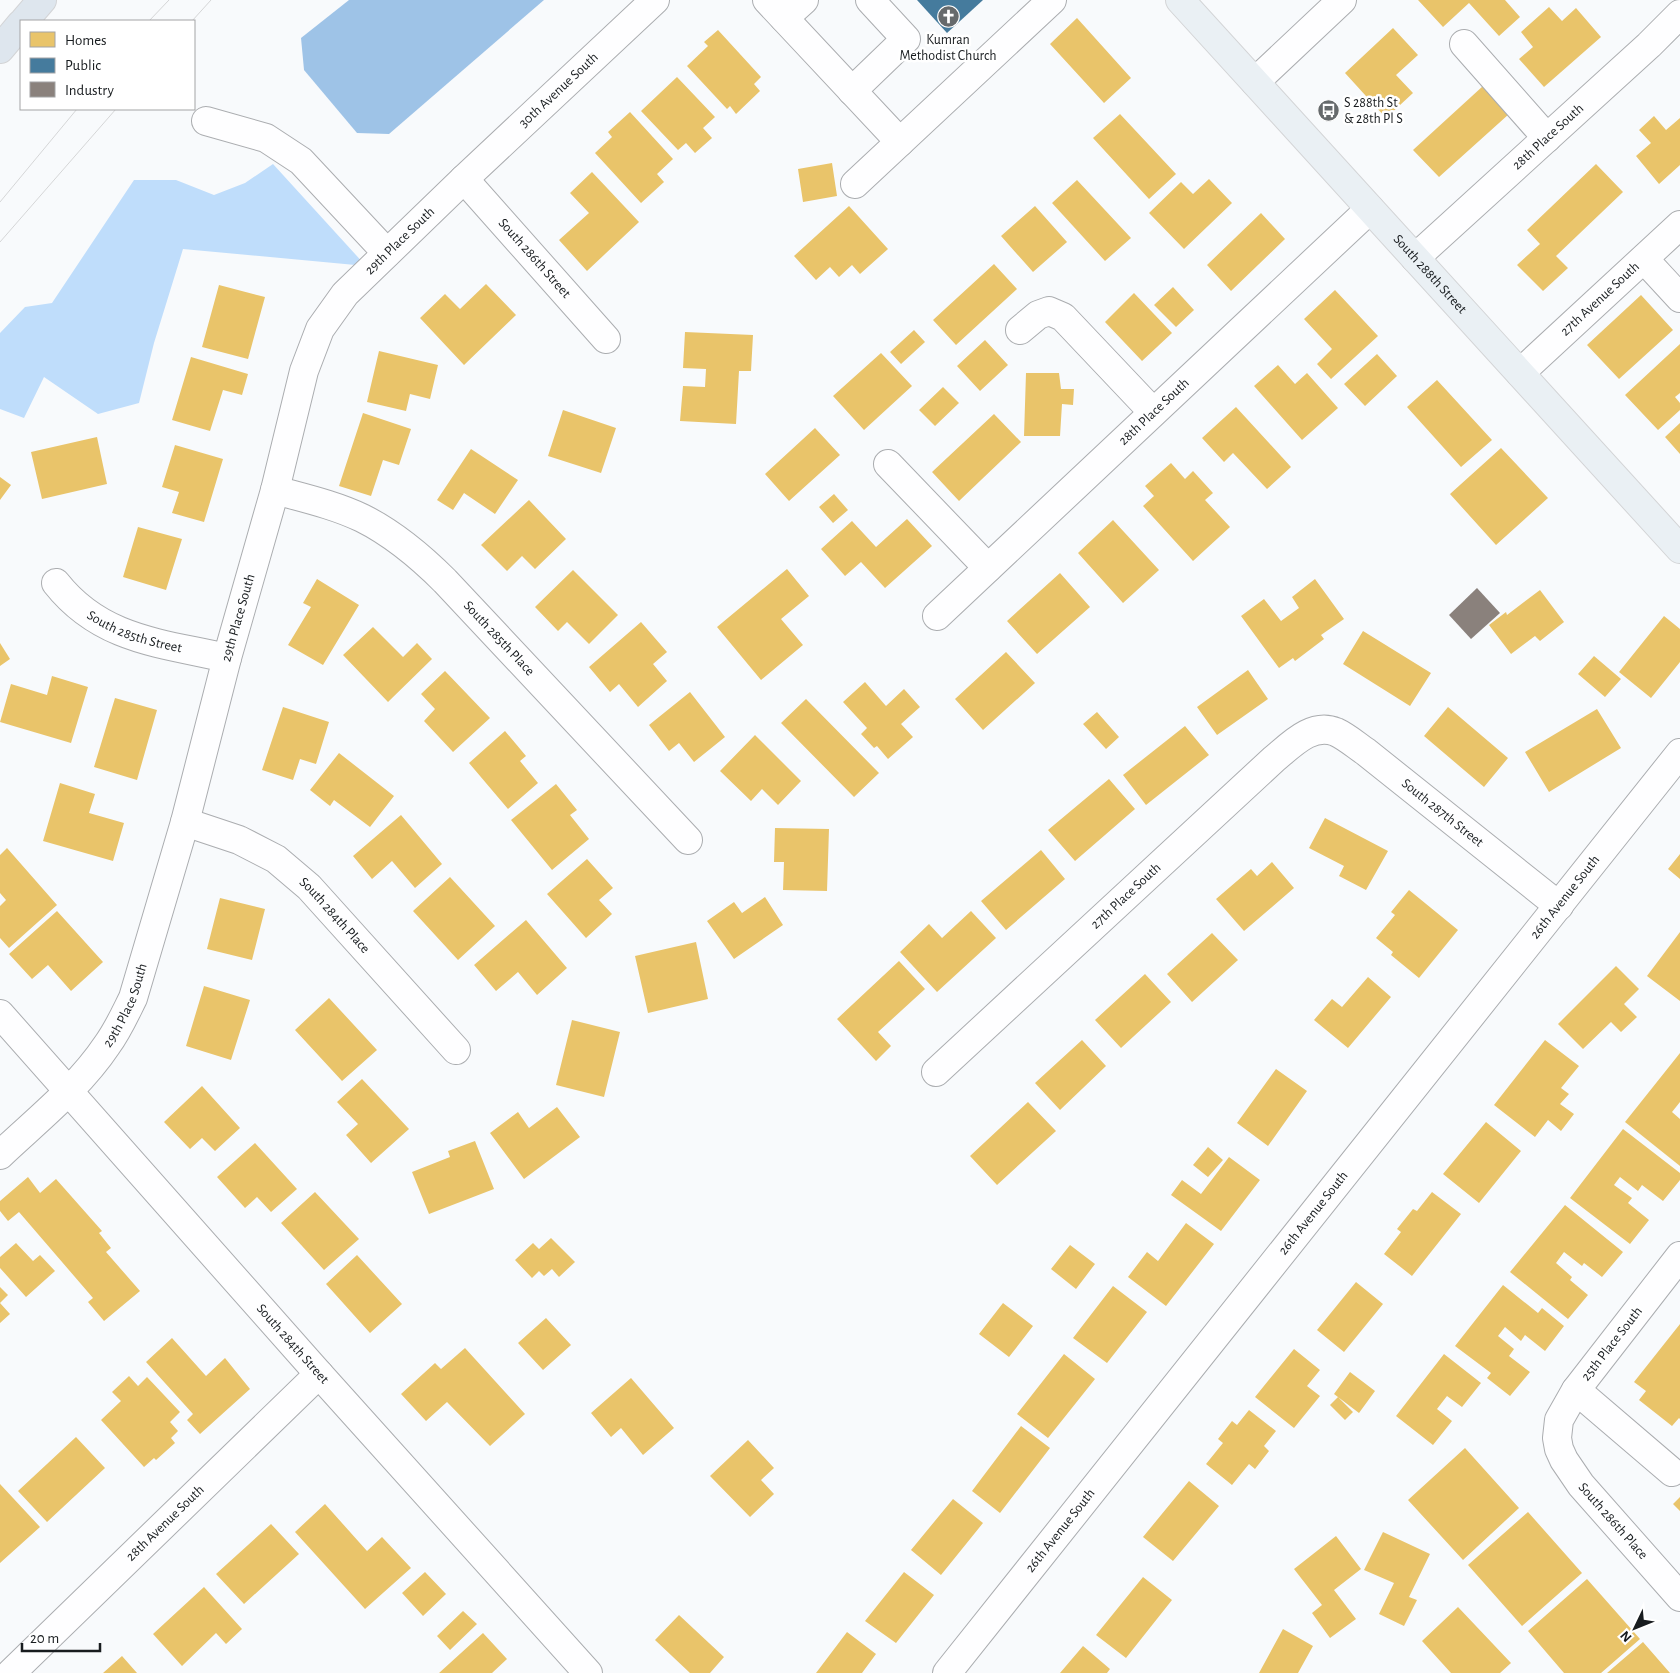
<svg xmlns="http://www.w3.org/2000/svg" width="1680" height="1673" font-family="'Alegreya Sans',sans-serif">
<rect width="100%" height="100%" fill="#f8fafc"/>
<path fill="#bfddfb" d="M273,164L366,266L183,249L154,343L139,403L98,414L44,377L24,418L0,409V333L25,307L52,303L134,180H176L214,195L245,183Z"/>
<path fill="#9ec3e7" d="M349,0H544L389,134L357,133L304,70L301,38Z"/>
<path fill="#e9c46a" d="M1418,0H1505L1520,17L1499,36L1469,3L1443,27Z
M1549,7L1562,21L1576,8L1601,37L1544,87L1519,59L1533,47L1521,32Z
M1077,18L1131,78L1104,103L1050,44Z
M1393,28L1418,55L1396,75L1413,93L1386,118L1345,73Z
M718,30L761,77L754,84L760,91L736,114L730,106L727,109L687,66L708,46L704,42Z
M677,77L715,117L703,128L712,138L695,153L686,143L678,150L641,111Z
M1483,86L1509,114L1439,177L1413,150Z
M630,112L673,159L657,174L664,182L641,203L595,153L612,137L608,132Z
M1120,114L1176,174L1149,199L1093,138Z
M1654,116L1666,130L1680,118V165L1659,184L1636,156L1651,143L1639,130Z
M832,163L837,196L803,202L798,169Z
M1596,164L1623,192L1556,256L1568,268L1543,291L1517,265L1540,244L1527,230Z
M592,172L639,222L587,271L559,240L589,213L570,193Z
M1209,179L1232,203L1184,249L1149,213L1181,182L1193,194Z
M1077,180L1131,238L1105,261L1052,203Z
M849,206L888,249L860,274L852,265L839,277L830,267L816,280L794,256Z
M1035,206L1067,242L1033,272L1001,236Z
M1261,213L1285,239L1231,291L1207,265Z
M994,264L1017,289L956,345L933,320Z
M486,284L516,315L464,365L420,318L445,294L460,309Z
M219,285L265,297L248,359L202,347Z
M1173,287L1194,310L1176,327L1154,305Z
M1335,290L1378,336L1331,379L1317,364L1332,349L1304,319Z
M1134,293L1172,333L1142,361L1105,322Z
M1641,295L1673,330L1619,379L1587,345Z
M914,330L925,342L901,364L890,352Z
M685,332L753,335L751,371H739L736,424L680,421L683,386L705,387L706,369L683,368Z
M985,340L1008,365L980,391L957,366Z
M1680,344V393L1675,397L1680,403V410L1658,430L1625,395Z
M379,351L438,365L430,399L410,394L406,411L367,402Z
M881,353L912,386L864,430L833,396Z
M1377,354L1397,376L1365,406L1344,384Z
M191,357L248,374L242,395L223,390L210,431L172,420Z
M1278,365L1295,384L1307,373L1338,408L1302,440L1254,386Z
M1026,373H1059L1061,389H1074L1073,405L1062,404L1060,436H1024Z
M1437,380L1492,440L1461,467L1407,407Z
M943,387L959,403L935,426L919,410Z
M1236,407L1291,467L1267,489L1233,453L1224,462L1202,438Z
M563,410L616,428L601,473L548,456Z
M363,413L411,429L399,465L383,460L371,496L339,486Z
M994,414L1021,442L959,501L932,472Z
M1680,423V454L1665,437Z
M815,428L840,455L789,501L765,474Z
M97,437L107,484L42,499L31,452Z
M175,445L223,459L204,522L172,513L179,492L162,487Z
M1501,448L1548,498L1496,545L1450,494Z
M471,449L518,480L495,514L464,493L453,510L437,500Z
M1171,463L1185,479L1193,471L1213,493L1205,500L1230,527L1193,561L1143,506L1154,496L1145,486Z
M0,477L11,485L0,500Z
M834,494L848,510L833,523L819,507Z
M529,500L566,539L535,569L522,556L507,571L481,545Z
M907,519L932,546L885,588L861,562L845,576L821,549L852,521L876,547Z
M1113,520L1159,570L1123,603L1078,553Z
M138,527L182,539L166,590L123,577Z
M787,569L809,596L781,619L803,645L761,680L717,627Z
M573,570L618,615L589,644L567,622L558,631L535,607Z
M1060,573L1090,607L1037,654L1007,621Z
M317,579L359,605L323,665L288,645L311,607L303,603Z
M1315,579L1344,619L1321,635L1324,639L1295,661L1293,658L1279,668L1241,616L1264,599L1281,621L1299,608L1292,597Z
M1540,590L1564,622L1540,641L1535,636L1511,654L1489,625L1506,612L1507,615Z
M1664,616L1680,629V662L1651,698L1619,672Z
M641,622L667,652L653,664L667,681L638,707L619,684L610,692L589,667Z
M373,627L403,657L417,643L432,659L388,702L343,655Z
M1363,631L1431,673L1410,706L1343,664Z
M0,643L10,659L0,666Z
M1006,652L1035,683L983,730L955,699Z
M1594,656L1621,679L1605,697L1578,674Z
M1248,670L1268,699L1217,735L1197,707Z
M445,671L490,718L453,752L424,721L435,709L421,694Z
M52,676L88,687L71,743L0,722L11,684L47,695Z
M865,682L886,706L904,689L920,707L901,724L913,737L888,759L877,746L874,748L861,734L867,728L843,702Z
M690,692L725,737L694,762L679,743L669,751L649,725Z
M115,698L157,710L137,780L94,767Z
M806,699L879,773L854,797L781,723Z
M283,707L329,722L316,764L300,759L293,780L262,770Z
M1448,707L1508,758L1484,787L1424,736Z
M1597,709L1621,748L1549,792L1525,752Z
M1097,712L1119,737L1106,749L1083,724Z
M1185,726L1209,755L1146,805L1123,775Z
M505,731L526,756L520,761L538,783L508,809L469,763Z
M755,735L801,781L778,805L762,789L751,801L720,771Z
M339,753L394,796L370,827L334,800L330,806L310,790Z
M1109,779L1135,809L1075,861L1048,830Z
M60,783L95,794L89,813L124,823L113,861L43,841Z
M556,784L577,810L570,815L589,839L552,870L511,820Z
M401,815L442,864L415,888L392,861L372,879L353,856Z
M1325,818L1388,851L1366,890L1339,876L1344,866L1309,848Z
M775,828L829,829L827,891L783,890L784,862H774Z
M7,848L57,905L9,948L0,938V906L6,900L0,893V855Z
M1041,850L1065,879L1006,930L981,901Z
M1680,854V879L1668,869Z
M587,859L613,888L599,900L612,914L586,938L547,894Z
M1272,862L1294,888L1244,931L1216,899L1251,869L1257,876Z
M450,877L495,926L458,960L413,911Z
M1409,890L1458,930L1419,978L1391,955L1393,952L1376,938L1395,915L1391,912Z
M765,897L783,925L734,959L707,921L734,902L742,913Z
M220,898L265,909L252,960L207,949Z
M57,911L103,962L71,991L48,965L32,979L9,954Z
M971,911L996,938L937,992L900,952L929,924L942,938Z
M526,920L567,968L537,995L518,972L496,991L474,965Z
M1680,932V1001L1647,976Z
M1212,933L1238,960L1192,1002L1167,974Z
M696,942L708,999L648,1013L635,956Z
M899,961L925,989L878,1032L891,1046L876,1061L837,1019Z
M1616,966L1639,989L1624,1004L1637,1017L1621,1032L1611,1022L1583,1049L1558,1024Z
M1145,974L1171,1002L1121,1048L1095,1020Z
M1368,977L1391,997L1348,1048L1314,1020L1332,999L1342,1007Z
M204,986L250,1000L231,1060L186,1046Z
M329,998L377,1050L342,1081L295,1030Z
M572,1020L620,1032L604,1097L556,1085Z
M1082,1040L1106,1066L1060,1110L1035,1083Z
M1545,1040L1579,1066L1561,1088L1569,1094L1560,1104L1574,1114L1561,1131L1548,1120L1535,1137L1494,1105Z
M1680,1053V1102L1672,1112L1680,1119V1166L1625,1122Z
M1276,1069L1307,1091L1268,1146L1237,1123Z
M362,1079L409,1129L371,1163L346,1135L358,1124L337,1102Z
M202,1086L240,1128L215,1151L202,1138L190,1149L164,1122Z
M1028,1102L1056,1131L997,1185L970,1156Z
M557,1107L580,1137L524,1179L490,1133L518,1112L529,1128Z
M1486,1122L1521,1151L1479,1203L1443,1174Z
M1623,1129L1680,1173V1180L1663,1201L1642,1185L1638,1191L1620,1177L1614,1185L1632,1198L1628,1203L1649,1220L1630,1244L1570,1198Z
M475,1141L494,1189L429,1214L412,1172L450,1157L448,1151Z
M255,1143L297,1189L271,1212L257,1197L245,1208L217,1177Z
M1208,1147L1223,1160L1208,1177L1193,1165Z
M1229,1157L1260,1180L1221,1231L1171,1195L1182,1180L1201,1194Z
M28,1177L40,1193L56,1179L102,1231L99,1233L111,1248L106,1252L140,1291L104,1321L88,1302L93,1298L19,1212L8,1221L0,1211V1201Z
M315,1192L359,1239L324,1270L281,1223Z
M1432,1192L1461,1214L1412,1276L1384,1254L1401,1232L1397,1229L1413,1209L1417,1211Z
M1565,1205L1623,1252L1602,1277L1584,1263L1582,1266L1564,1252L1556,1263L1572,1277L1570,1280L1588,1295L1568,1319L1510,1272Z
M1186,1223L1214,1244L1166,1306L1128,1277L1147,1252L1158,1261Z
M551,1238L575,1262L559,1277L552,1269L544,1276L539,1271L532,1278L515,1260L533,1243L539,1249Z
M16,1243L33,1261L40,1255L55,1271L26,1297L0,1268V1257Z
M1070,1245L1095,1264L1076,1289L1051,1269Z
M357,1255L402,1304L370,1333L326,1284Z
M1356,1282L1383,1304L1344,1352L1317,1330Z
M1503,1285L1538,1313L1542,1308L1564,1326L1545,1351L1525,1335L1521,1341L1505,1327L1498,1336L1514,1349L1509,1356L1530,1372L1510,1396L1487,1378L1491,1373L1455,1346Z
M1113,1286L1147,1312L1107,1363L1073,1338Z
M0,1287L8,1295L0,1303Z
M0,1303L10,1314L0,1323Z
M1003,1303L1033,1326L1009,1357L979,1334Z
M546,1318L571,1345L543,1370L518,1343Z
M1680,1324V1419L1679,1418L1672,1426L1639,1400L1646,1391L1634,1382Z
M172,1338L206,1376L225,1358L250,1389L200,1434L187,1420L193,1414L146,1362Z
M465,1348L525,1414L490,1446L447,1402L426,1421L401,1394L435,1363L441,1369Z
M1294,1349L1320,1370L1307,1386L1320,1396L1294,1428L1255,1397Z
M1064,1354L1095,1379L1048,1438L1017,1414Z
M1444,1354L1481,1383L1462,1407L1447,1396L1437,1409L1452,1421L1433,1445L1396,1416Z
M1350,1372L1375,1391L1359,1413L1334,1394Z
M129,1376L138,1386L147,1377L180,1412L170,1422L178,1431L171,1438L175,1443L156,1460L154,1458L144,1467L101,1420L121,1401L112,1392Z
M631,1378L674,1428L643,1455L621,1428L611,1437L591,1413Z
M1338,1397L1353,1412L1345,1420L1330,1405Z
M1249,1410L1276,1431L1264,1446L1269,1451L1255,1469L1249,1464L1232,1485L1206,1464L1223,1443L1218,1439L1232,1421L1237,1425Z
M1021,1426L1050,1448L1000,1513L972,1491Z
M76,1437L105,1468L47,1522L18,1491Z
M748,1440L774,1468L761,1480L774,1494L750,1517L710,1476Z
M1465,1448L1519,1508L1463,1560L1408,1500Z
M1189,1481L1219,1506L1173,1561L1143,1537Z
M0,1484L40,1527L0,1563Z
M1680,1497V1511L1673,1504Z
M953,1499L983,1523L941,1575L911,1550Z
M325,1504L367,1551L382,1537L411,1568L365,1609L295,1532Z
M1528,1512L1582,1573L1522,1626L1468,1565Z
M271,1524L299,1554L244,1604L216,1574Z
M1383,1532L1430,1554L1409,1597L1417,1600L1404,1626L1379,1614L1394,1583L1364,1570Z
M1336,1536L1361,1569L1334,1590L1356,1619L1330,1638L1312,1613L1322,1605L1294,1569Z
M425,1572L446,1594L423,1616L402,1593Z
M904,1572L934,1595L896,1643L865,1621Z
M1143,1577L1172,1600L1126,1658L1096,1635Z
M1587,1579L1640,1639L1601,1673H1564L1528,1631Z
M204,1587L242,1629L226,1644L216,1633L182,1666L153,1634Z
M1458,1607L1511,1663L1500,1673H1451L1422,1641Z
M463,1611L477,1624L450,1650L437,1636Z
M679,1615L724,1657L710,1673H690L655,1640Z
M1283,1629L1313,1646L1298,1673H1259Z
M847,1632L876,1654L862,1673H816Z
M483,1633L507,1659L492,1673H439Z
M1643,1642L1670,1673H1607Z
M1083,1646L1110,1669L1107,1673H1060Z
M122,1656L137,1673H103Z"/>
<path fill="#457b9d" d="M917,0H983L947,33Z"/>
<path fill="#8a817c" d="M1477,588L1500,613L1471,639L1449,615Z"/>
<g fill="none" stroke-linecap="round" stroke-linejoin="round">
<defs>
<g id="minor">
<path d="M767,0L900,142"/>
<path d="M784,18L804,0"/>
<path d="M1464,44L1547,138"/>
<path d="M1255,82L1342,0"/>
<path d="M852,91L906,39L870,0"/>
<path d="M206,121L266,138L301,161L387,253"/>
<path id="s1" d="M464,179L606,339"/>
<path d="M855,184L1052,0"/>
<path id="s2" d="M1415,258L1649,45L1680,14"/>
<path d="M1644,259L1680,298"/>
<path d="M1020,330L1038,315L1049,311L1063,317L1153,412"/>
<path id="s3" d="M1520,373L1680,225"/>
<path d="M888,464L988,568"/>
<path id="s4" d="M275,490C304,498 335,505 362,518C394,534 420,556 445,581L688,840"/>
<path id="s5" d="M56,583C101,640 161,643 227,658"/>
<path id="s6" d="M937,616L1370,209"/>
<path id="s7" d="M185,822L239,840L276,859L309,887L456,1050"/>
<path id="s8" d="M0,1014L319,1374L588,1673"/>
<path id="s9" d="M936,1072L1274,759C1291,745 1312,722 1336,732C1347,737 1357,746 1366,752L1559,906"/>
<path id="s10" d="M0,1155C37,1120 79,1087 107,1045C118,1030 125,1014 133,998L185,822L227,658L275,490L304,371L320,329L345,294L464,179L655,0"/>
<path id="s11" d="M1680,1256L1576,1390L1559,1420L1557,1438L1559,1449L1564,1460L1581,1485L1680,1597"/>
<path d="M1576,1390L1672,1472"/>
<path id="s12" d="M11,1673L319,1374"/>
<path id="s13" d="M947,1673L1680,753"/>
</g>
<g id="major">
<path id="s14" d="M1180,0L1680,549"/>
</g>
<path id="highway" d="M24,21L42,0
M0,49L21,24"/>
</defs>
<use href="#minor" stroke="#abadb0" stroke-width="30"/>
<use href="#major" stroke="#d3d4d6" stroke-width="30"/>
<use href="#highway" stroke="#d3d4d6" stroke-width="30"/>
<use href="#minor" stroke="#fefeff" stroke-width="28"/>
<use href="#major" stroke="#eaf0f4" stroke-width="28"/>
<use href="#highway" stroke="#dee6ee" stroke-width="28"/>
<path stroke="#d5d6d7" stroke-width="1" d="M149,21L169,0
M192,21L211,0
M0,202L77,109
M0,242L116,109"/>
</g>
<defs>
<symbol id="church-disc" viewBox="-11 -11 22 22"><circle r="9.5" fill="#666a6c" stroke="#fff"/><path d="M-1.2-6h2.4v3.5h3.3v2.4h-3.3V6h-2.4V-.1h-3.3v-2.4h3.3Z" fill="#fff"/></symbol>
<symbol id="bus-disc" viewBox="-11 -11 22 22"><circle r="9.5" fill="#666a6c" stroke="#fff"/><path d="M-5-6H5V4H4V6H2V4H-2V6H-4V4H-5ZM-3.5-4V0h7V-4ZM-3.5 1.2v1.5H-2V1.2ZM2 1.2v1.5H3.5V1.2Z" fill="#fff"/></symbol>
</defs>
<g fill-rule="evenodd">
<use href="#church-disc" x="936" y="4" width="25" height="25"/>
<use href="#bus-disc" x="1316" y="98" width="25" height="25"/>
</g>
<g text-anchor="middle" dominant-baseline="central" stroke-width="5" stroke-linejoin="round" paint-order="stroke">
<g font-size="14" fill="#181c1f" stroke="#fff">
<text x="948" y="40">Kumran<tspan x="948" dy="16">Methodist Church</tspan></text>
<text x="1344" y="103" text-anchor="start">S 288th St<tspan x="1344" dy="16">&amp; 28th Pl S</tspan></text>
</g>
<g font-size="14" fill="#181c1f" stroke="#fff">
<text stroke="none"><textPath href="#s10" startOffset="1241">30th Avenue South</textPath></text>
<text stroke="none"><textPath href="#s2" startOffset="180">28th Place South</textPath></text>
<text stroke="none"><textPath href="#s10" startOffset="1022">29th Place South</textPath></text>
<text stroke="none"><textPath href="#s1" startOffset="106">South 286th Street</textPath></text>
<text stroke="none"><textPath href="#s14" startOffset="371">South 288th Street</textPath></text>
<text stroke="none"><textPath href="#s3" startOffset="109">27th Avenue South</textPath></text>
<text stroke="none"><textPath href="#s6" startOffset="298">28th Place South</textPath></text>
<text stroke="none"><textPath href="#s10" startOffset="602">29th Place South</textPath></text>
<text stroke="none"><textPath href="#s5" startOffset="95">South 285th Street</textPath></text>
<text stroke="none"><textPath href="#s4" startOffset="275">South 285th Place</textPath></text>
<text stroke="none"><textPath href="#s9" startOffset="666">South 287th Street</textPath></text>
<text stroke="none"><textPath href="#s9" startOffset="259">27th Place South</textPath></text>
<text stroke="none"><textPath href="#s13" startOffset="992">26th Avenue South</textPath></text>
<text stroke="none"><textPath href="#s7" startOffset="180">South 284th Place</textPath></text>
<text stroke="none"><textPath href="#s10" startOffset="198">29th Place South</textPath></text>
<text stroke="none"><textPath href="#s13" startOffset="588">26th Avenue South</textPath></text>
<text stroke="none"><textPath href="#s8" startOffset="441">South 284th Street</textPath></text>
<text transform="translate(1612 1344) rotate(-52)">25th Place South</text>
<text stroke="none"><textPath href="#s11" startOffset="324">South 286th Place</textPath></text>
<text stroke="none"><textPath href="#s12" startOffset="215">28th Avenue South</textPath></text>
<text stroke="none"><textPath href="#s13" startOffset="182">26th Avenue South</textPath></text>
</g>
</g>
<rect x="20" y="20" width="175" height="90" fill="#ffffff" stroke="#a3a4a5"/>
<rect x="30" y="32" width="25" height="15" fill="#e9c46a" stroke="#a3a4a5"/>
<text x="65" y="45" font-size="15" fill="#181c1f">Homes</text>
<rect x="30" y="58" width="25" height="15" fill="#457b9d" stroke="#a3a4a5"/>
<text x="65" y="70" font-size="15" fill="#181c1f">Public</text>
<rect x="30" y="82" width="25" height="15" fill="#8a817c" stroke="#a3a4a5"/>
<text x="65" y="95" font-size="15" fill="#181c1f">Industry</text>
<g transform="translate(1635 1628) rotate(227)" stroke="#ffffff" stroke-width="4" paint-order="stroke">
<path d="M0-4L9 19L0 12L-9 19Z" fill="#181c1f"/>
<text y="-8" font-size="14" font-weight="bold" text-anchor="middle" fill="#181c1f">N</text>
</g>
<path d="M22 1643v8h78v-8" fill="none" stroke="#181c1f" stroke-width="2.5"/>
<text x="30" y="1643" font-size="15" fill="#181c1f" stroke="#ffffff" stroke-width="4" paint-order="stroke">20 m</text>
</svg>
